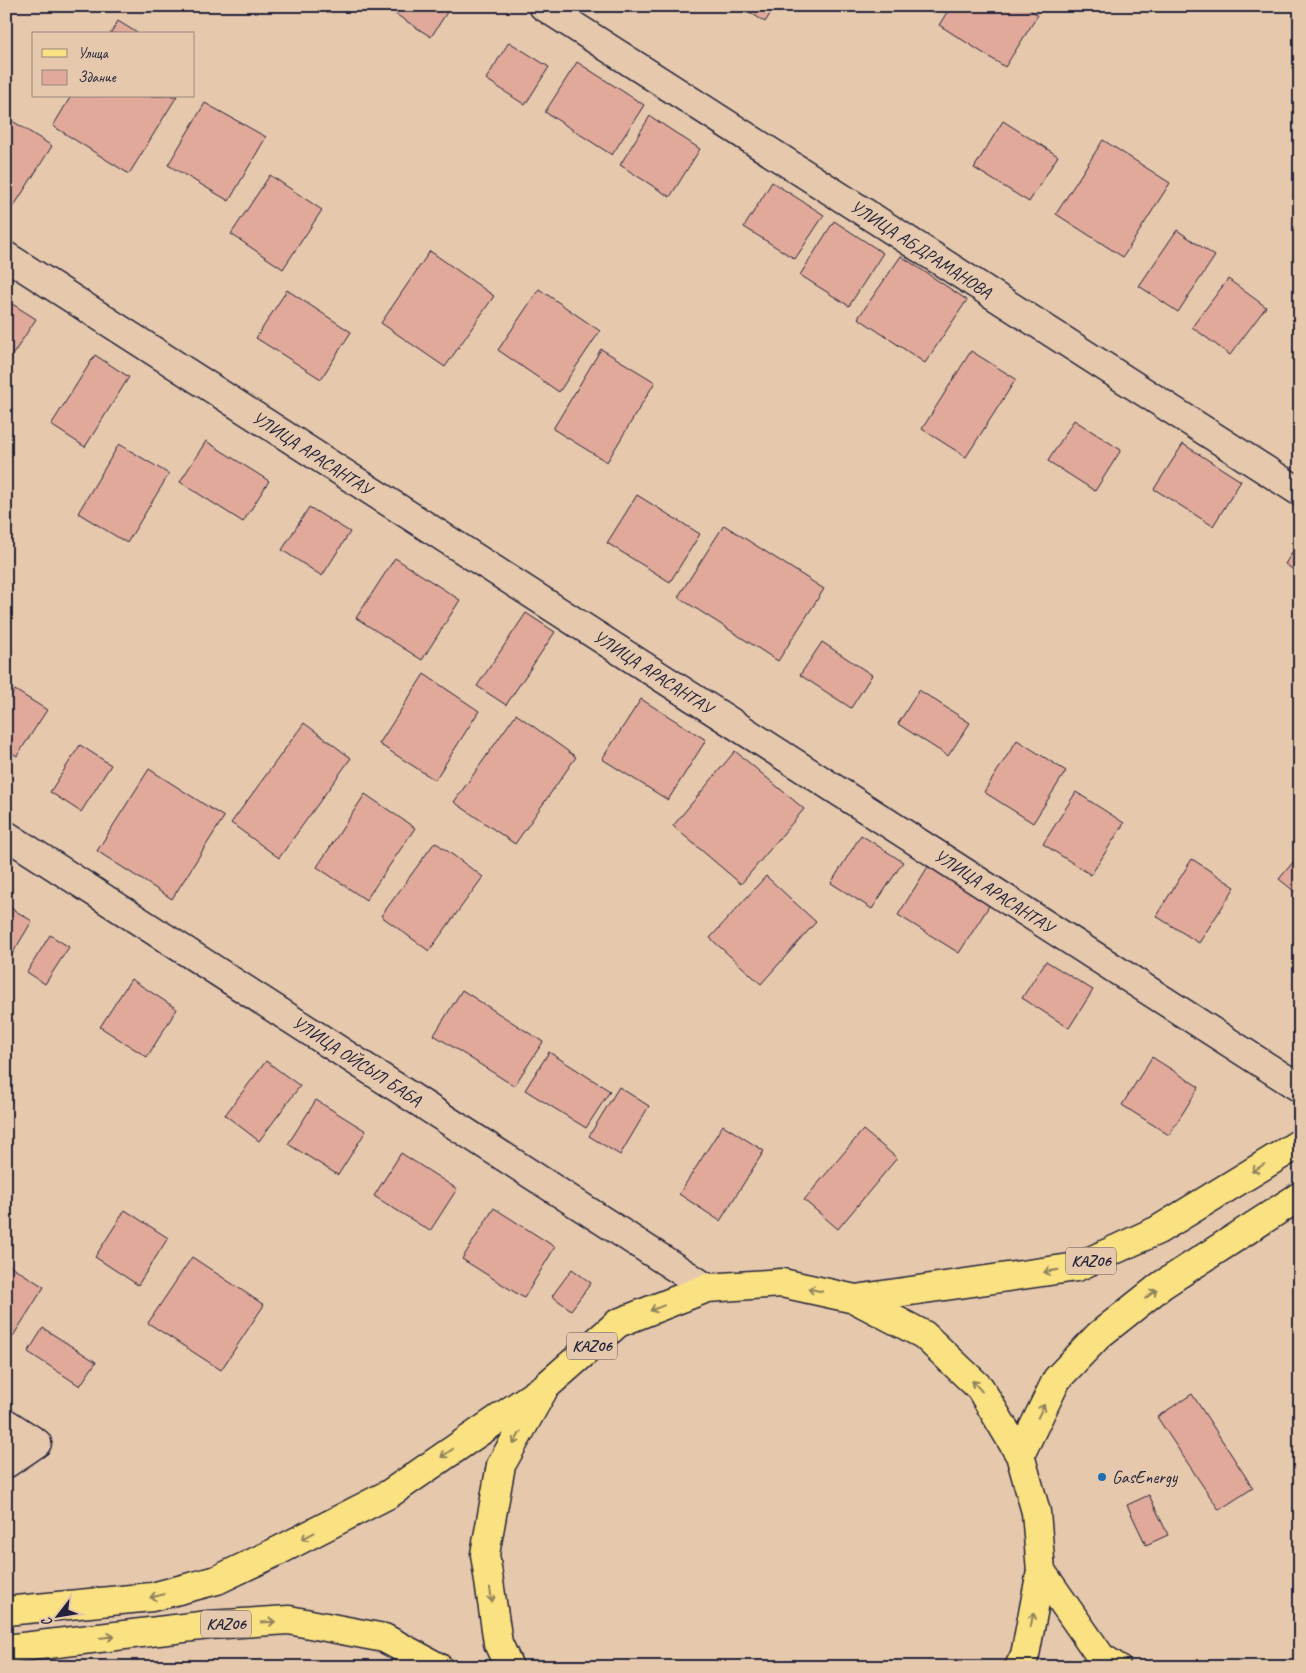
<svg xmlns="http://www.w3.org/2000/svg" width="1306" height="1673" font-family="Caveat,sans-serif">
<rect width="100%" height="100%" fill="#e6c9ad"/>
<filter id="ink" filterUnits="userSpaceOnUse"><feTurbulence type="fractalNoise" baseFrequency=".02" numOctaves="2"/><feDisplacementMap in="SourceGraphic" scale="10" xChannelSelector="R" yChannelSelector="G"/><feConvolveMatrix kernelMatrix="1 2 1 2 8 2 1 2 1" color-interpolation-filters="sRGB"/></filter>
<g filter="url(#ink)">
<path fill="#e1a999" stroke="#22223b" d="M383,6H451L431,37Z
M740,6H775L765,22Z
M951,6H1025L1038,15L1005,67L939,25Z
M118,21L139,34H110Z
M509,42L549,67L525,105L486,79Z
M577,62L644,105L612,155L545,112Z
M71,96H177L129,174L53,126Z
M205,103L266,137L229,201L168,165Z
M650,116L700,149L670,197L620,165Z
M6,117L52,146L14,206L6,201Z
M1003,121L1058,156L1029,202L974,168Z
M1103,140L1170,183L1123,257L1056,214Z
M270,175L322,210L283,269L231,234Z
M772,182L824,215L795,259L744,227Z
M834,221L883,253L849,306L800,275Z
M1177,230L1215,256L1178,312L1139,286Z
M430,251L494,296L445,367L381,323Z
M901,256L967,300L925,363L858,318Z
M1228,279L1266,307L1230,355L1192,327Z
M539,289L600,331L559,392L498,350Z
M287,290L351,332L321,379L256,338Z
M6,300L36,319L6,365Z
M601,349L655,382L607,462L553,429Z
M971,351L1016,379L966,457L922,429Z
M95,355L129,377L85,447L51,425Z
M1074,420L1121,450L1095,491L1048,461Z
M206,441L269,481L243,522L180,482Z
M119,444L169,474L127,543L78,513Z
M1183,444L1241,481L1213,526L1154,489Z
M637,495L700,534L670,582L607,543Z
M309,507L350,532L322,576L282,550Z
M724,525L824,589L778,661L678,597Z
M1300,540V574L1285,564Z
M395,558L460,600L422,660L356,618Z
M526,613L555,632L506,705L477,686Z
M822,642L872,675L851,708L800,675Z
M424,674L479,711L435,780L379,744Z
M15,690L47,710L17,756L6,749V704Z
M919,690L970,723L948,756L898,724Z
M641,699L706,740L668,800L602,759Z
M516,714L576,757L515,844L454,802Z
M304,723L351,758L279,858L231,823Z
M1017,740L1066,771L1033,823L984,792Z
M80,745L111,765L81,812L50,792Z
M735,751L804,809L741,884L673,826Z
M149,769L224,817L172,899L97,851Z
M1076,792L1124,823L1091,875L1043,844Z
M365,794L415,828L366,900L317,867Z
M861,835L903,862L872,909L831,883Z
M435,842L483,877L429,951L381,916Z
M1300,854V896L1279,879Z
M1192,859L1235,887L1199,943L1156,916Z
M929,865L991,903L959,953L898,915Z
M766,876L816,922L761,984L710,938Z
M6,905L32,921L8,961L6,960Z
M50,935L69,947L45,984L27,972Z
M1046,961L1093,990L1069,1028L1022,998Z
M131,979L177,1009L147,1057L100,1027Z
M462,990L543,1042L514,1086L434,1035Z
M549,1052L610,1091L586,1128L525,1090Z
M1152,1057L1199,1087L1169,1135L1122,1105Z
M266,1061L300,1086L259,1141L225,1115Z
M619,1087L649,1106L620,1155L589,1136Z
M316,1100L366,1131L338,1175L288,1144Z
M723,1125L764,1151L720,1221L679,1194Z
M863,1130L897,1158L838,1229L804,1200Z
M401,1153L457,1189L430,1231L374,1196Z
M494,1208L555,1247L524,1298L462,1259Z
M125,1210L168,1238L138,1285L95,1257Z
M192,1257L264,1305L221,1370L148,1323Z
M6,1263L44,1287L8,1344L6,1342Z
M572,1269L591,1283L571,1310L552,1296Z
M43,1328L96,1362L80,1386L28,1352Z
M1192,1394L1253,1488L1219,1510L1157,1417Z
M1149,1495L1168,1535L1146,1545L1127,1505Z"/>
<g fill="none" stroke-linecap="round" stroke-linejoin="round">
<defs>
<path id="minor" d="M543,6L1300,492
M6,256L1300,1088
M6,835L707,1288
M6,1423L37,1443L6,1464"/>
<path id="major" d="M1041,1571L1101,1657L1116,1667"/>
<path id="highway" d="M855,1299L1077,1267L1158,1230L1300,1143
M1020,1455L1057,1379L1099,1335L1162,1285L1300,1196
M6,1611L152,1597L217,1580L278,1551L389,1494L542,1389
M6,1649L209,1625L289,1620L384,1638L438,1667
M509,1667L498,1643L485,1554L501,1465L545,1387L618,1323L707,1288L782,1283L855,1299L924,1335L980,1388L1020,1455L1036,1512L1041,1571L1025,1655L1019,1667"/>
</defs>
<use href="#minor" stroke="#22223b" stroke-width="31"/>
<use href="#major" stroke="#22223b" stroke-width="31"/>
<use href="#highway" stroke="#22223b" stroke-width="31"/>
<use href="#minor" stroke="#e6c9ad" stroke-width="28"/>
<use href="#major" stroke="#fae181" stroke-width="28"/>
<use href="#highway" stroke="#fae181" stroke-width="28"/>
</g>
<defs><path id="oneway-shaft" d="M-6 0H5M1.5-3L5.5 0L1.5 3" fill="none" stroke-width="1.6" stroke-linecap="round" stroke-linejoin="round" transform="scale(1.25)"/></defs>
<g stroke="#8e825e">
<use href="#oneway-shaft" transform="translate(1258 1168) rotate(148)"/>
<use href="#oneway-shaft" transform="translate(1051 1271) rotate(171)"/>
<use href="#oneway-shaft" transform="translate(815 1290) rotate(-168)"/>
<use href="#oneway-shaft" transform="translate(1151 1294) rotate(-38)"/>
<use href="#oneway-shaft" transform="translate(657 1308) rotate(159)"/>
<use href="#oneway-shaft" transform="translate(977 1386) rotate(-132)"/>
<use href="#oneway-shaft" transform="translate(1041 1411) rotate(-64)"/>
<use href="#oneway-shaft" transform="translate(517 1438) rotate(119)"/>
<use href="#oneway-shaft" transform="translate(447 1453) rotate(145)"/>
<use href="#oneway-shaft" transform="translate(308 1536) rotate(152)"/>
<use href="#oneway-shaft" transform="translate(491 1595) rotate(82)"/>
<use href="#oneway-shaft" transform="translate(157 1596) rotate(167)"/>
<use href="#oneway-shaft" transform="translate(1032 1620) rotate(-79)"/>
<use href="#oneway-shaft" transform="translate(268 1622) rotate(-3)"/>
<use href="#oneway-shaft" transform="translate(107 1637) rotate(-7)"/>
</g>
</g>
<circle fill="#1f6fb2" stroke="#e6c9ad" stroke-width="2" cx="1102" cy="1477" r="5"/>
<g text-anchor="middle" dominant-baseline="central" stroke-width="4" stroke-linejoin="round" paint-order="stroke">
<g fill="#e6c9ad" stroke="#5d545d" stroke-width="1">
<rect x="1066" y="1247.5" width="50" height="27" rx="4"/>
<rect x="567" y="1332.5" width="50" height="27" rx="4"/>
<rect x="201" y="1610.5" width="50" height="27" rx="4"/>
</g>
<g font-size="16" font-weight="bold" fill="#22223b">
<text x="1091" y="1261">KАZ06</text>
<text x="592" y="1346">KАZ06</text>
<text x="226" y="1624">KАZ06</text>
</g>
<g font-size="18" fill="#22223b" stroke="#e6c9ad">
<text transform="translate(921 249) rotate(33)">УЛИЦА АБДРАМАНОВА</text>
<text transform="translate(312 453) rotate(33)">УЛИЦА АРАСАНТАУ</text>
<text transform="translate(653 672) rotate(33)">УЛИЦА АРАСАНТАУ</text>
<text transform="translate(994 891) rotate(33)">УЛИЦА АРАСАНТАУ</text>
<text transform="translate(357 1061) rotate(33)">УЛИЦА ОЙСЫЛ БАБА</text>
</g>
<g font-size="18" fill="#22223b" stroke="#e6c9ad" text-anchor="start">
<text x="1112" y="1477">GasEnergy</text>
</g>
</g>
<rect width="1306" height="1673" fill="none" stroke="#e6c9ad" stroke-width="25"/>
<rect x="12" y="12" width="1281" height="1648" fill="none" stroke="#22223b" stroke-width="2" filter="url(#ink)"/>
<rect x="32" y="32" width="162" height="65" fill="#e6c9ad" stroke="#98867f"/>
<rect x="42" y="49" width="25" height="8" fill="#fae181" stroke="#98867f"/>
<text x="78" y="58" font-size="15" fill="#22223b">Улица</text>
<rect x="42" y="70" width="25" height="15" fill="#e1a999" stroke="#98867f"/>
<text x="78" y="82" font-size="15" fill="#22223b">Здание</text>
<g transform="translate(58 1616) rotate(239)" stroke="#e6c9ad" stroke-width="4" paint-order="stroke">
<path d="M0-4L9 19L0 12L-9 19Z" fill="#22223b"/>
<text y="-8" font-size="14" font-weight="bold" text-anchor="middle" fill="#22223b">С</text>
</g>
</svg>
